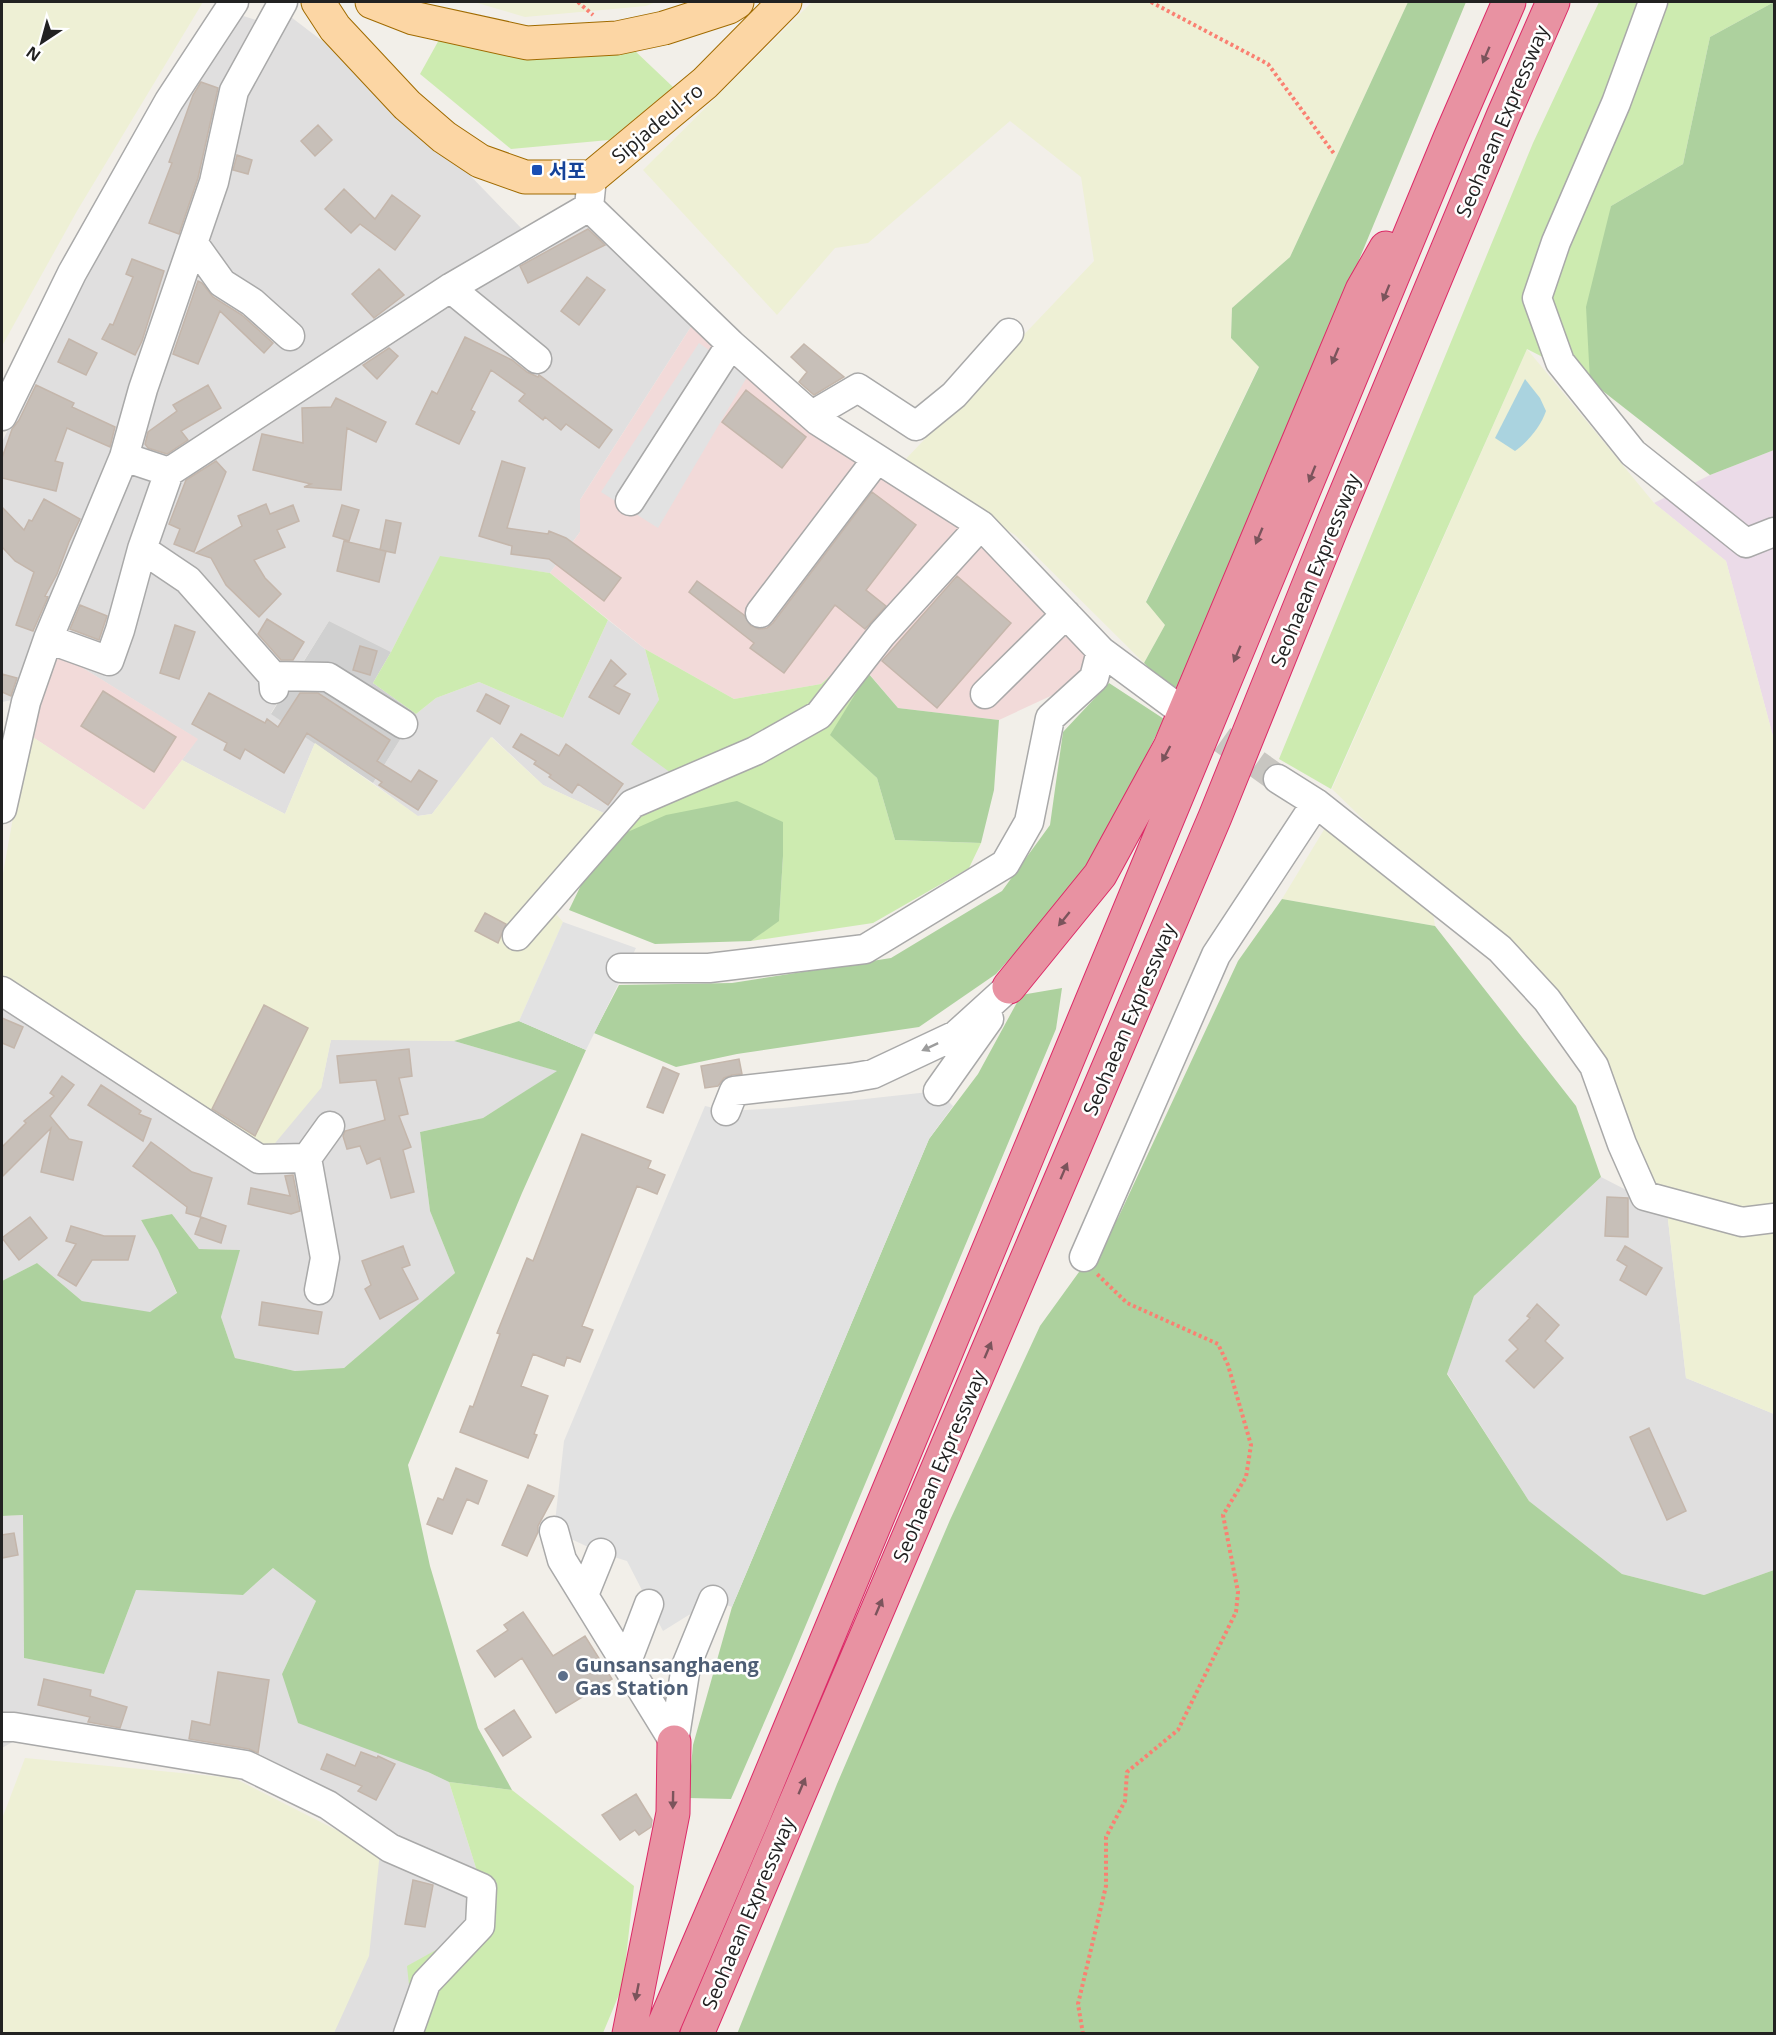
<svg xmlns="http://www.w3.org/2000/svg" width="1776" height="2035" font-family="'Open Sans','Noto Sans KR',sans-serif">
<rect width="100%" height="100%" fill="#f2efe9"/>
<path fill="#e0dfdf" d="M237,14L259,21L184,260L22,698L2,702V442L49,345L195,76Z
M287,14L363,72L432,136L521,228L543,242L586,214L694,322L580,500V532L550,573L440,557L391,652L329,621L271,713L315,743L285,814L182,760L197,739L57,652L240,91Z
M608,620L645,649L659,700L671,773L608,815L543,785L492,737L432,814L417,816L373,783L416,714L436,698L479,682L563,718Z
M2,978L321,1088L331,1039L454,1041L558,1071L483,1118L420,1132L430,1211L455,1273L344,1368L295,1371L235,1358L221,1317L239,1250L199,1249L172,1214L141,1220L158,1249L177,1294L150,1313L82,1301L37,1263L2,1281Z
M1601,1177L1667,1211L1686,1378L1774,1414V1570L1704,1595L1622,1574L1529,1501L1447,1373L1474,1296Z
M23,1515L24,1658L104,1674L136,1590L243,1595L273,1568L316,1601L282,1674L428,1772L449,1782L492,1919L414,2033H334L380,1852L254,1769L16,1740L2,1748V1516Z"/>
<path fill="#f2dad9" d="M694,322L983,536L1096,653L1083,681L999,720L898,708L854,656L821,684L734,699L645,649L550,573L580,532V500Z
M57,652L198,739L144,810L28,734Z"/>
<path fill="#ebdbe8" d="M1774,450V740L1726,561L1654,503L1710,475Z"/>
<path fill="#d0d0d0" d="M329,621L391,652L373,683L416,714L373,783L271,714Z"/>
<path fill="#eef0d5" d="M2,2H203L77,211L2,346Z
M474,2H656L646,6L525,17Z
M812,2H1408L1290,257L1232,308L1231,338L1259,366L1146,601L1165,625L1144,663L1015,535L902,463L1094,261L1081,177L1010,121L868,243L835,248L777,315L643,170Z
M1527,349L1654,503L1726,561L1774,740V1204L1741,1211L1651,1183L1594,1043L1332,789Z
M28,734L144,810L182,760L285,814L315,743L418,816L432,814L491,737L543,785L608,815L539,894L563,922L519,1021L454,1041L331,1040L321,1088L266,1154L2,978V879Z
M1325,828L1433,913L1435,926L1282,899Z
M1667,1211L1774,1230V1414L1686,1378Z
M25,1758L234,1778L380,1852L369,1956L334,2033H2V1819Z"/>
<path fill="#cdebb0" d="M1599,2H1774L1710,37L1683,164L1611,206L1590,381L1527,349L1331,789L1279,759L1533,143Z
M440,38L634,50L673,87L609,140L511,149L420,74Z
M440,556L550,573L608,620L563,718L479,682L436,698L416,714L373,683L391,652Z
M645,649L734,699L821,684L854,655L868,673L831,735L877,778L895,840L981,843L969,868L873,923L751,941L779,920L783,856V822L623,834L671,773L631,744L659,700Z
M449,1782L512,1790L634,1886L623,1985L603,2033H414L407,1966L492,1919Z"/>
<path fill="#add19e" d="M1408,2H1466L1178,696L1144,663L1165,625L1146,602L1259,367L1231,338L1232,308L1290,257Z
M1774,2V450L1710,475L1590,381L1586,307L1611,206L1683,164L1710,37Z
M868,673L898,708L999,720L994,790L981,843L895,840L877,778L830,735Z
M1109,683L1164,719L1091,867L996,974L919,1027L737,1054L676,1067L594,1033L619,985L732,983L891,958L1002,891L1050,825L1063,732Z
M737,801L783,822V856L779,921L751,941L655,944L569,910L582,883L623,834L666,815Z
M1282,899L1435,926L1576,1106L1601,1177L1474,1296L1447,1374L1529,1501L1622,1574L1704,1595L1774,1570V2033L737,2034L837,1784L950,1520L1040,1326L1118,1218L1238,961Z
M1062,988L1056,1029L790,1663L731,1799L688,1798L693,1745L732,1607L929,1139L978,1074L1021,995Z
M519,1021L586,1050L522,1193L408,1465L430,1566L478,1728L512,1790L449,1782L428,1772L298,1723L282,1674L316,1601L273,1568L243,1595L136,1590L104,1674L24,1658L23,1515L2,1516V1281L37,1263L82,1301L150,1312L177,1293L158,1250L141,1220L172,1214L199,1249L240,1250L221,1317L235,1358L295,1371L344,1368L455,1273L430,1211L420,1132L483,1118L557,1071L454,1041Z"/>
<path fill="#e2e2e2" d="M699,343L747,377L658,528L601,492Z
M563,922L636,948L586,1050L519,1021Z
M938,1091L953,1106L929,1139L732,1607L713,1600L663,1631L627,1561L601,1553L554,1531L564,1441L705,1106L726,1111L783,1108Z"/>
<path fill="#aad3df" d="M1525,379L1540,398L1546,411C1541,426 1528,442 1515,451L1495,438Z"/>
<path fill="#c7bfb8" stroke="#c4b6ab" stroke-width="1.5" d="M201,82L218,88L198,178L179,234L149,223L172,163L169,162L193,95Z
M318,125L332,140L315,156L301,141Z
M237,155L252,160L248,174L233,170Z
M344,189L375,219L392,195L420,216L395,250L360,224L351,233L325,209Z
M588,229L605,245L528,283L520,266Z
M132,259L164,271L142,341L135,355L102,339L110,324L113,325L133,277L126,274Z
M379,269L404,295L374,318L352,294Z
M587,277L605,290L579,325L561,311Z
M198,281L202,283L213,297L242,315L273,343L264,353L220,311L198,364L173,354Z
M465,337L512,360L527,372L538,377L539,375L612,430L599,448L566,424L561,430L545,417L543,420L519,401L525,394L491,370L471,410L475,412L459,444L416,424L432,391L437,394Z
M69,339L97,353L86,375L58,362Z
M804,344L844,377L814,395L799,382L807,372L791,357Z
M389,348L398,356L377,379L363,365Z
M36,385L74,403L72,407L115,427L110,447L67,428L55,461L63,463L56,491L2,478V458L12,429L19,420Z
M208,385L221,408L181,431L188,440L167,454L148,448L145,444L148,432L177,411L173,405Z
M746,390L806,437L782,468L722,422Z
M336,398L386,422L376,442L347,428L341,490L304,487L311,484L253,470L262,434L303,443L302,408L331,407Z
M216,461L226,472L194,552L174,544L180,529L169,524L186,480Z
M502,461L525,468L507,528L548,534L549,531L566,538L621,578L604,601L549,559L511,554L512,546L479,536Z
M872,492L916,525L866,590L886,606L865,629L835,605L784,673L750,648L754,643L689,592L697,581L744,615L751,626L759,629L767,628L773,623Z
M44,499L80,519L69,542L57,574L45,596L48,597L33,631L16,625L34,572L15,561L2,547V507L24,530L29,520L32,521Z
M266,504L270,514L293,505L299,521L277,530L285,547L254,560L265,578L281,594L259,617L226,585L211,558L196,553L242,526L238,516Z
M342,505L359,510L349,541L333,536Z
M386,520L401,523L395,553L380,550Z
M344,541L386,551L379,582L337,571Z
M957,576L1011,623L937,708L882,661Z
M80,605L107,616L99,640L70,629Z
M267,619L304,642L293,660H281L258,634Z
M175,625L195,632L179,679L160,673Z
M360,646L377,651L370,675L353,670Z
M611,660L626,674L614,686L630,694L619,714L589,697Z
M2,674L17,678L11,696L2,692Z
M103,691L176,737L154,772L81,726Z
M209,693L265,723L267,719L278,727L300,693H318L390,740L377,761L411,782L419,770L437,781L418,810L379,785L382,782L307,733L284,773L245,749L240,759L224,750L227,743L192,724Z
M486,694L509,706L500,724L477,711Z
M521,734L559,756L566,744L623,784L608,805L578,784L572,793L549,777L551,775L534,764L536,761L513,747Z
M485,913L506,924L498,943L475,931Z
M264,1005L308,1028L255,1136L212,1109Z
M2,1018L23,1027L14,1048L2,1043Z
M409,1049L412,1076L399,1078L408,1114L399,1116L411,1147L403,1150L414,1192L391,1198L380,1158L367,1164L360,1146L347,1149L343,1136L345,1131L385,1120L376,1080L340,1083L337,1056Z
M739,1059L742,1074L732,1075L724,1078L718,1086L705,1088L701,1066Z
M663,1067L679,1074L663,1113L647,1107Z
M62,1076L74,1085L50,1116L69,1139L82,1142L73,1180L41,1172L51,1128L2,1177V1147L26,1123L24,1121L54,1096L50,1093Z
M101,1085L141,1111L139,1114L151,1119L143,1141L88,1105Z
M582,1134L651,1161L648,1168L665,1175L657,1194L637,1186L582,1326L593,1330L580,1362L567,1357L564,1366L533,1354L521,1386L548,1396L534,1434L537,1435L528,1458L460,1432L470,1406L473,1407L500,1334L497,1333L527,1258L533,1261Z
M151,1142L192,1172L212,1178L200,1217L186,1213L187,1207L133,1166Z
M293,1175L300,1211L291,1214L248,1204L251,1188L290,1196L285,1176Z
M1607,1197L1628,1198V1237L1605,1236Z
M30,1217L47,1238L19,1260L2,1238Z
M201,1217L226,1226L221,1243L195,1234Z
M71,1226L104,1236H135L128,1260H92L76,1286L58,1275L76,1244L66,1241Z
M403,1246L410,1265L402,1268L418,1299L380,1319L365,1289L371,1285L362,1261Z
M1625,1246L1662,1268L1646,1295L1620,1280L1627,1266L1617,1260Z
M262,1302L322,1312L318,1334L259,1325Z
M1537,1304L1559,1325L1545,1341L1563,1358L1534,1388L1506,1361L1518,1349L1509,1340L1530,1318L1527,1316Z
M1649,1428L1686,1511L1667,1520L1630,1437Z
M456,1468L487,1481L478,1504L467,1499L452,1534L427,1524L438,1498L443,1500Z
M528,1485L554,1496L538,1526V1532L527,1556L502,1545Z
M14,1533L18,1555L2,1558V1535Z
M523,1612L553,1656L585,1636L612,1679L556,1713L522,1658L495,1677L477,1651L508,1630L504,1625Z
M218,1672L269,1680L258,1753L249,1749L189,1739L192,1721L210,1725Z
M44,1679L91,1690L90,1696L127,1707L120,1728L88,1722L90,1717L38,1705Z
M514,1710L531,1737L503,1756L485,1729Z
M361,1752L377,1758L378,1756L395,1764L376,1800L358,1791L362,1786L321,1769L327,1754L355,1766Z
M636,1794L652,1820L651,1827L639,1835L635,1830L620,1840L602,1815Z
M413,1880L433,1885L425,1927L405,1924Z"/>
<g fill="none" stroke-linecap="round" stroke-linejoin="round">
<path stroke="#c8c6c1" stroke-width="28" stroke-dasharray="28 14" stroke-linecap="butt" d="M1188,715L1278,779"/>
<defs>
<path id="minor" d="M1653,2L1616,103L1556,242L1537,298L1560,362L1633,453L1746,543L1774,532
M592,177L589,207L731,344L818,421L981,525L1101,651L1094,678L1050,718L1029,822L1005,864L865,949L709,968H621
M194,244L222,283L252,302L290,336
M450,288L537,359
M812,415L858,388L916,426L954,395L1009,333
M2,416L72,273L169,101L234,2
M124,457L169,472L450,288L589,207
M630,501L731,344
M142,549L188,580L273,676L274,689
M760,613L877,459
M48,639L109,661L120,630L142,549L169,472
M1101,651L1174,705
M273,676L328,677L403,724
M985,694L1066,614
M1316,803L1500,949L1547,1000L1594,1066L1622,1144L1645,1196L1742,1222L1774,1218
M2,809L26,702L48,639L124,457L143,389L214,182L234,91L283,2
M517,936L632,804L755,751L819,715L882,634L981,525
M2,991L259,1159L307,1158L330,1126
M938,1091L989,1019
M726,1111L734,1091L850,1078L873,1074L956,1035L1009,987
M307,1158L325,1258L319,1290
M1084,1257L1216,955L1316,803L1278,779
M554,1531L562,1560L674,1742
M584,1595L601,1553
M626,1664L649,1604
M2,1727H14L246,1765L328,1805L390,1848L482,1888L480,1926L426,1983L408,2034
M674,1742L686,1666L713,1600"/>
<path id="major" d="M318,2L335,28L407,105L444,137L480,161L525,177H592L705,83L785,2
M372,2L413,18L527,43L617,38L664,28L729,7L737,2"/>
<path id="highway" d="M1009,987L1100,875L1170,747L1362,290L1386,248
M629,2034L673,1813L674,1742
M660,2034L754,1815L1450,138L1509,2
M697,2034L1215,817L1334,522L1503,116L1553,2"/>
</defs>
<use href="#minor" stroke="#a9a9a9" stroke-width="31"/>
<use href="#major" stroke="#a06b00" stroke-width="35"/>
<use href="#highway" stroke="#dc2a67" stroke-width="35"/>
<path stroke="#fa8072" stroke-width="4" stroke-dasharray="3 3" stroke-linecap="butt" d="M578,2L593,15
M1151,2L1268,64L1335,155
M1083,2034L1078,2004L1106,1886V1837L1125,1801L1127,1772L1178,1730L1236,1612L1238,1592L1223,1515L1246,1477L1251,1445L1228,1365L1218,1344L1127,1303L1097,1274"/>
<use href="#minor" stroke="#fff" stroke-width="28"/>
<use href="#major" stroke="#fcd6a4" stroke-width="33"/>
<use href="#highway" stroke="#e892a2" stroke-width="33"/>
</g>
<defs><path id="oneway-solid" d="M-6-.8H1V-3.2L6.5 0L1 3.2V.8H-6Z" transform="scale(1.5)"/></defs>
<g fill="#7b545c">
<use href="#oneway-solid" transform="translate(1486 55) rotate(113)"/>
<use href="#oneway-solid" transform="translate(1386 293) rotate(112)"/>
<use href="#oneway-solid" transform="translate(1335 356) rotate(113)"/>
<use href="#oneway-solid" transform="translate(1312 474) rotate(112)"/>
<use href="#oneway-solid" transform="translate(1259 536) rotate(113)"/>
<use href="#oneway-solid" transform="translate(1237 654) rotate(113)"/>
<use href="#oneway-solid" transform="translate(1166 754) rotate(118)"/>
<use href="#oneway-solid" transform="translate(1064 919) rotate(129)"/>
<use href="#oneway-solid" transform="translate(1064 1171) rotate(-67)"/>
<use href="#oneway-solid" transform="translate(988 1350) rotate(-67)"/>
<use href="#oneway-solid" transform="translate(879 1607) rotate(-67)"/>
<use href="#oneway-solid" transform="translate(802 1786) rotate(-67)"/>
<use href="#oneway-solid" transform="translate(673 1800) rotate(91)"/>
<use href="#oneway-solid" transform="translate(637 1992) rotate(101)"/>
</g>
<use fill="#9c9c9c" href="#oneway-solid" transform="translate(930 1047) rotate(155)"/>
<rect fill="#1a4fb4" stroke="#fff" stroke-width="2" x="531" y="164" width="12" height="12" rx="3"/>
<circle fill="#5c6f8a" stroke="#fff" stroke-width="2" cx="563" cy="1676" r="6"/>
<g text-anchor="middle" dominant-baseline="central" stroke-width="5" stroke-linejoin="round" paint-order="stroke">
<g font-size="20" fill="#222" stroke="#fff">
<text transform="translate(1502 121) rotate(-67)">Seohaean Expressway</text>
<text transform="translate(657 123) rotate(-40)">Sipjadeul-ro</text>
<text transform="translate(1315 570) rotate(-68)">Seohaean Expressway</text>
<text transform="translate(1129 1019) rotate(-67)">Seohaean Expressway</text>
<text transform="translate(939 1466) rotate(-67)">Seohaean Expressway</text>
<text transform="translate(748 1913) rotate(-67)">Seohaean Expressway</text>
</g>
<g font-size="20" font-weight="bold" fill="#164399" stroke="#fff" text-anchor="start">
<text x="549" y="170">서포</text>
</g>
<g font-size="20" font-weight="bold" fill="#4e5e75" stroke="#fff" text-anchor="start">
<text x="575" y="1664">Gunsansanghaeng<tspan x="575" dy="23">Gas Station</tspan></text>
</g>
</g>
<rect width="1776" height="2035" fill="none" stroke="#222222" stroke-width="6"/>
<g transform="translate(42 42) rotate(216)" stroke="#ffffff" stroke-width="4.5" paint-order="stroke">
<path d="M0-4.5L10 22L0 15L-10 22Z" fill="#222222"/>
<text y="-9" font-size="16" font-weight="bold" text-anchor="middle" fill="#222222">N</text>
</g>
</svg>
